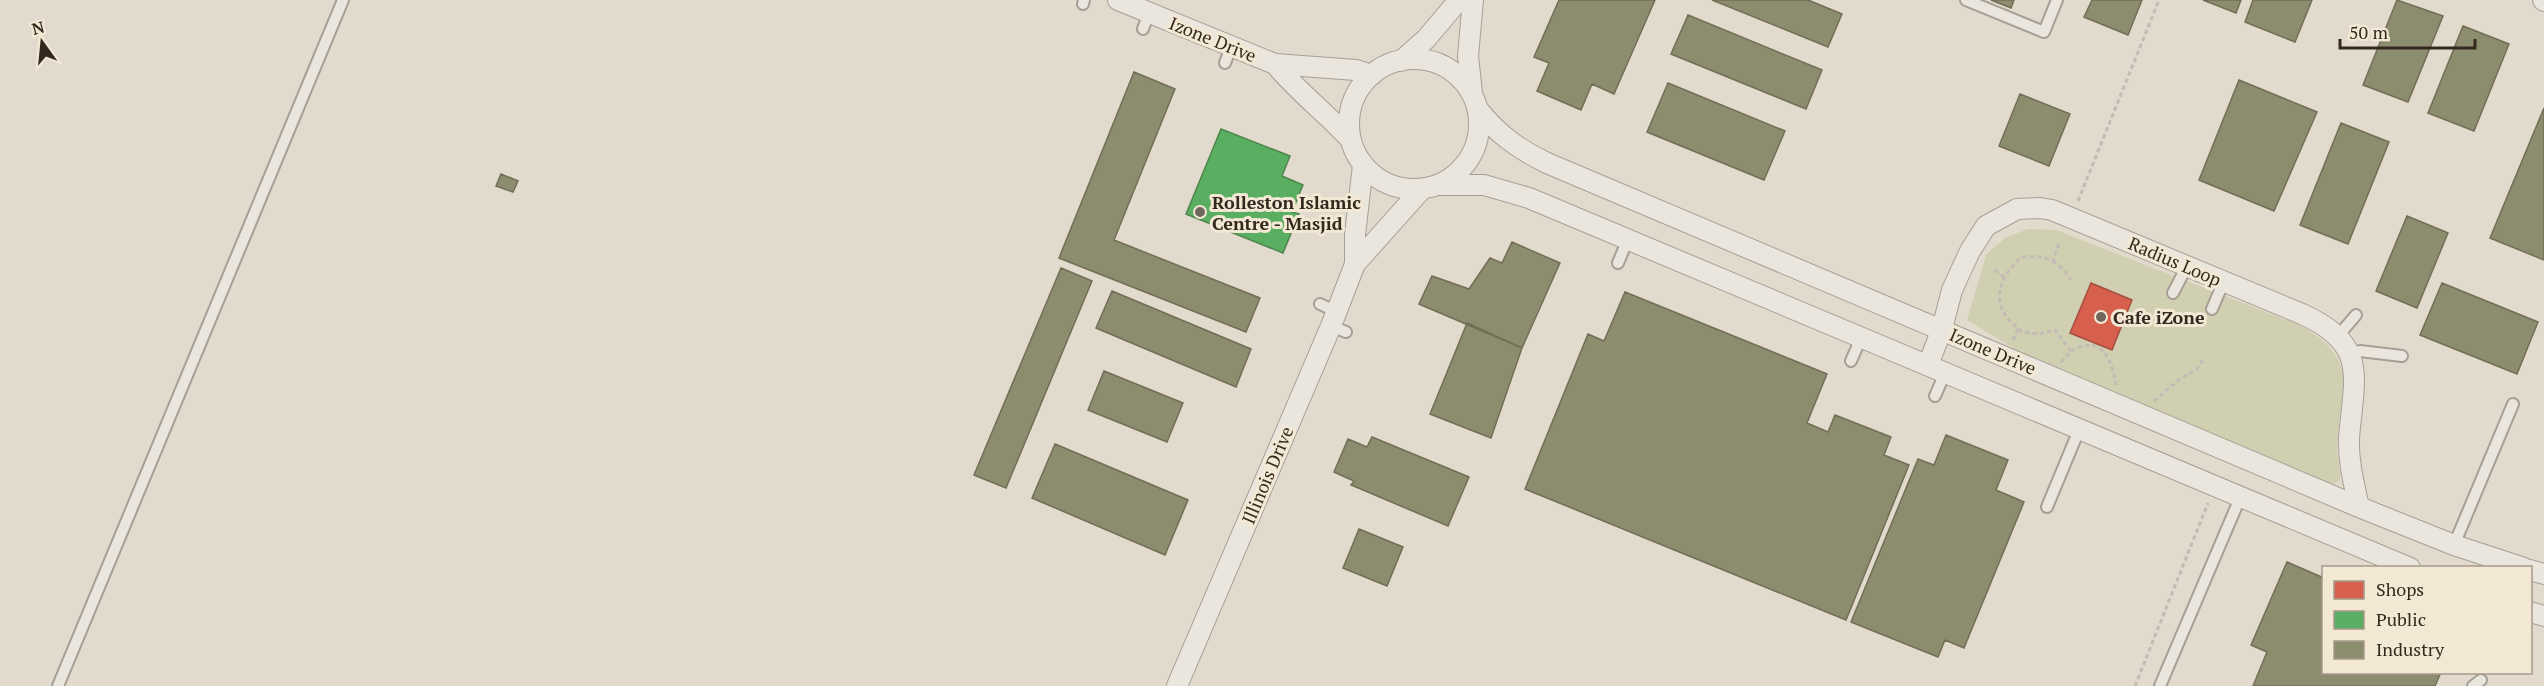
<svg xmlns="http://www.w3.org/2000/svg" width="2544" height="686" font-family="'PT Serif',serif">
<rect width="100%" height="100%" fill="#e1dacd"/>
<path fill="#d0cfb1" d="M2028,229L2056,230L2299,325C2364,361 2339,389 2337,448C2337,459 2341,470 2340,480L2334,484L2327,482L2020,352L1967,320L1986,255L2005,238Z"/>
<path fill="#d6604d" stroke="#a54f3f" stroke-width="1.5" d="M2091,283L2132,300L2112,350L2070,333Z"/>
<path fill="#5aae61" stroke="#4f864d" stroke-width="1.5" d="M1221,129L1290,156L1282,176L1303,185L1292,212L1299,214L1283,253L1186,214Z"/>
<path fill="#8c8c6e" stroke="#726e56" stroke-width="1.5" d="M1559,0H1655L1614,94L1592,84L1581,110L1537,91L1549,63L1534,57Z
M1712,0H1808L1842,14L1828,47Z
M1991,0H2014L2011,8Z
M2092,0H2142L2128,35L2084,17Z
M2203,0H2241L2236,13Z
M2253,0H2312L2295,42L2245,22Z
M2397,0L2443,16L2408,102L2363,85Z
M1688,15L1822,70L1806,109L1671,54Z
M2463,26L2509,44L2474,131L2428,113Z
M1134,72L1175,89L1114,240L1260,298L1246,332L1059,258Z
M2239,80L2317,112L2274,211L2199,180Z
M1668,83L1785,131L1764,180L1647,132Z
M2020,94L2070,114L2049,166L1999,146Z
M2544,108V260L2490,238Z
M2341,123L2389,142L2348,244L2300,225Z
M501,174L518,181L513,192L496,186Z
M2407,216L2448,233L2417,308L2376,291Z
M1512,242L1560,263L1522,348L1419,304L1432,276L1469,289L1490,258L1502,263Z
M1061,268L1092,281L1006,488L974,475Z
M2442,283L2538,322L2517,374L2420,335Z
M1112,291L1251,349L1236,387L1096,328Z
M1625,292L1827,374L1807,423L1828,432L1835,415L1891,437L1884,455L1909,465L1846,620L1525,489L1588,334L1604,341Z
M1467,323L1522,348L1491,438L1430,414Z
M1104,371L1183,403L1167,442L1088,410Z
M1946,435L2008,460L1996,490L2024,502L1964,648L1945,640L1938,657L1851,622L1918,459L1934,465Z
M1372,437L1469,477L1448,526L1351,485L1354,481L1334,472L1348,439L1367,447Z
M1055,444L1188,500L1165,555L1032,498Z
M1359,529L1403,547L1387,586L1343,568Z
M2287,562L2324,578V672H2441L2435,686H2253L2267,652L2251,645Z"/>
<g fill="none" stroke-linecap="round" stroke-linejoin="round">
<defs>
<path id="service" d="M1966,0L2044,32L2057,0
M1083,4L1084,0
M1143,29L1149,13
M1225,63L1231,47
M1618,263L1628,239
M2173,293L2187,266
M1320,304L1337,312
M2212,309L2224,281
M1331,326L1346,332
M2338,336L2356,315
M2349,355L2360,351L2402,356
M1851,361L1861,338
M1935,396L1945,373
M2047,507L2079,430
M2454,545L2513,404
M58,686L343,0
M2160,686L2240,498
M2473,686L2481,680"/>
<path id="minor" d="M1118,0L1275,64L1356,70L1372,75
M2543,0L2544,1
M1349 124a65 65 0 1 1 130 0a65 65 0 1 1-130 0Z
M1401,61L1426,39L1459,0
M1275,64C1297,91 1326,113 1350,139
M1472,93L1468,56L1473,0
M1477,108C1496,133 1518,149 1547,163L2359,507L2454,545L2524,568
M1438,185H1484L1529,198L2410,568
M1355,264L1422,189
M1928,365L1942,329L1952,290L1970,251L1986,226L2017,209L2040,208L2052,210L2302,314C2369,344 2354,377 2349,438C2348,461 2354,484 2359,507
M2530,570L2544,574
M2530,612L2544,616
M1177,686L1331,326L1355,264V235L1363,165"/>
</defs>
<use href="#service" stroke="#a69f96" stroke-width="14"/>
<use href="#minor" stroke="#a69f96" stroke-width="22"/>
<path stroke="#c2bcb5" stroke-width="3" stroke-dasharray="4.5 3" stroke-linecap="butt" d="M2078,201L2159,0
M2059,244L2053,261C2044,257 2026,253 2017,261C2004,274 1994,294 2003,311C2007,320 2016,326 2022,332L2039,334L2055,330L2071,351L2061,362
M2053,261L2064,270L2071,280
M1995,270L2005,278
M2013,340L2018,328
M2071,351C2103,333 2112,360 2116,386
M2154,401L2177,381L2197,369L2202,362L2200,359
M2135,686L2208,503"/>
<use href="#service" stroke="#eae6de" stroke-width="10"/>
<use href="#minor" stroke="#eae6de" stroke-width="20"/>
</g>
<g fill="#71665c" stroke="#f2e8d4" stroke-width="2">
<circle cx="1200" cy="212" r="6"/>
<circle cx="2101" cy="317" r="6"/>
</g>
<g text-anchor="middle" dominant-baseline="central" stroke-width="6" stroke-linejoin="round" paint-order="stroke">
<g font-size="18" fill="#34281f" stroke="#f2e8d4">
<text transform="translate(1213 39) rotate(22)">Izone Drive</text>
<text transform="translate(2175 261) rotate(23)">Radius Loop</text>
<text transform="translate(1993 351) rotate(23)">Izone Drive</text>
<text transform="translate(1267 475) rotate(-67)">Illinois Drive</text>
</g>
<g font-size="18" font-weight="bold" fill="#34281f" stroke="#f2e8d4" text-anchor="start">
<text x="1212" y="202">Rolleston Islamic<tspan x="1212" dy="21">Centre - Masjid</tspan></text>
<text x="2113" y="317">Cafe iZone</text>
</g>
</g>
<rect x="2322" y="566" width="210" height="108" fill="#f2e8d4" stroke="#a69b8c" stroke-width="1.5"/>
<rect x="2334" y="581" width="30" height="18" fill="#d6604d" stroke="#a69b8c" stroke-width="1.5"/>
<text x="2376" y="596" font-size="18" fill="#34281f">Shops</text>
<rect x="2334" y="611" width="30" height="18" fill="#5aae61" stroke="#a69b8c" stroke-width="1.5"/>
<text x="2376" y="626" font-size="18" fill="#34281f">Public</text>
<rect x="2334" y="641" width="30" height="18" fill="#8c8c6e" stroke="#a69b8c" stroke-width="1.5"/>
<text x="2376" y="656" font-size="18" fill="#34281f">Industry</text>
<g transform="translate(42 42) rotate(345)" stroke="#f2e8d4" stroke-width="4.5" paint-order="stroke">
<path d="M0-4.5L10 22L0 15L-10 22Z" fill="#34281f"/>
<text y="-9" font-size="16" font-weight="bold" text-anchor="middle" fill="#34281f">N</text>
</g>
<path d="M2340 39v9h135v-9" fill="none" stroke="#34281f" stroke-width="3"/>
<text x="2349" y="39" font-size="18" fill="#34281f" stroke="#f2e8d4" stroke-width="4.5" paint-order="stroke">50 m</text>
</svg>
